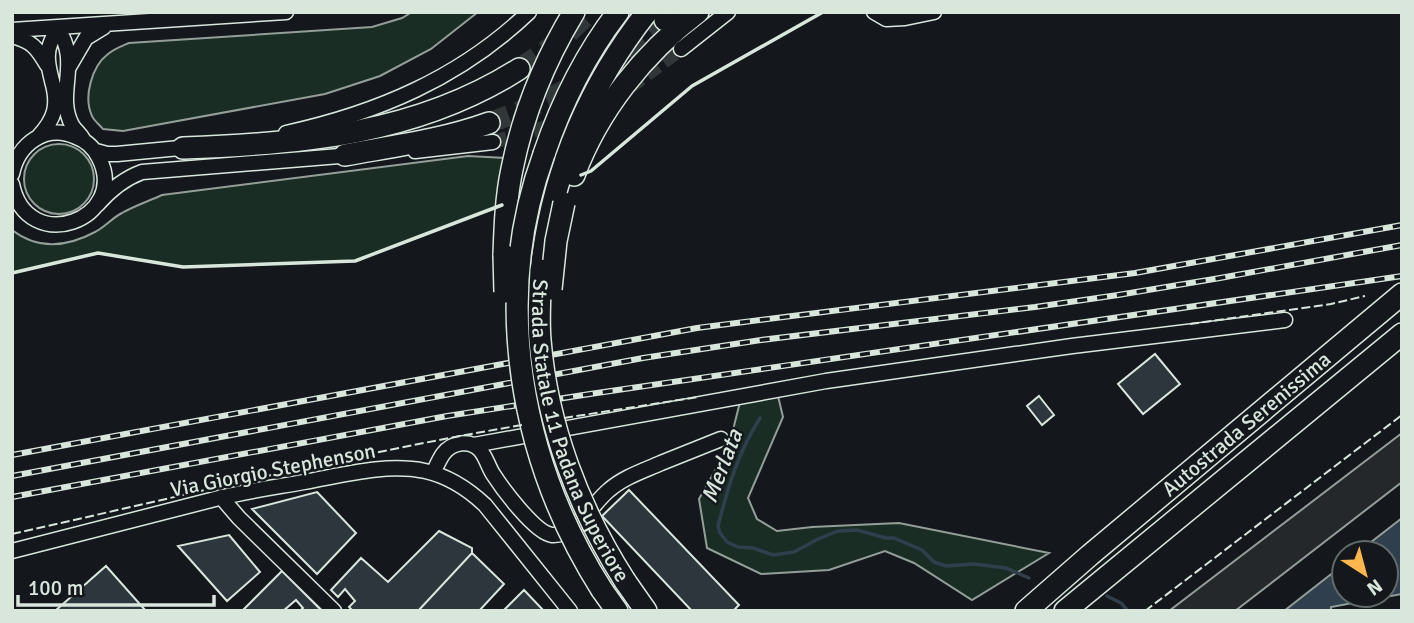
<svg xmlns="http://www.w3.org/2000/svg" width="1414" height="623" font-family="Signika,sans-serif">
<rect width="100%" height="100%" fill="#14181c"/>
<path fill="#1a2d24" stroke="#939e99" stroke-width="2" d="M412,12H478L431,49L380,76L325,94L123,131L103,129C100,125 94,121 92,116C83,97 92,66 108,54C114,49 122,46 129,43L372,27L402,18Z
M24 179a35 35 0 1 1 70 0a35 35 0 1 1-70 0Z
M468,156L505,158L497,207L355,261L183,267L98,253L12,273V230C38,250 67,247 95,232C105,227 112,218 122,213C134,206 149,201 162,195Z
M778,396L783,417L748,498L757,519L777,531L812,527L899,523L1049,553L972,600L914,563L885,551L829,570L761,574L707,548L699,499L729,446L740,402Z"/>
<path fill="#24282b" stroke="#939e99" stroke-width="2" d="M1402,433V482L1235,611H1169Z"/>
<path fill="#2f3f4d" stroke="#939e99" stroke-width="2" d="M1402,518V594L1331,607V611H1284L1344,564V595H1386V553H1357Z"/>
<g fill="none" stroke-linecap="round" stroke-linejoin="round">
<path stroke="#2f3f4d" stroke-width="3.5" d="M760,418C738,453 728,487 718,526L720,533L727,542L738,547L753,548L773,555L794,552L818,539L838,531L857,530L886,538H894L922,550L934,562L946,566L974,564L1006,568L1029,578
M1107,596L1121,603L1128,611"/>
</g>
<path fill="#2c363c" stroke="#d8e6dc" stroke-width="2" d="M1155,354L1180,384L1143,414L1118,384Z
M1039,396L1054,415L1042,425L1027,406Z
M629,490L739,605L733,611H692L602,516Z
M317,492L356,533L317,574L252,509Z
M439,531L472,548V553L418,611H353L349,607L355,601L345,589L338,597L331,590L361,558L388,582Z
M229,535L260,572L227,601L178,546Z
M472,553L504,584L479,611H418Z
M106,566L146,611H55Z
M282,571L322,611H300L303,608L296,600L283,611H242Z
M524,590L544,611H503Z"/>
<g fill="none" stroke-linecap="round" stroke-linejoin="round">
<path stroke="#313739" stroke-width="14" stroke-dasharray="14 7" stroke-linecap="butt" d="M630,87L681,49
M493,142L547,127L588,111"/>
<path stroke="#313739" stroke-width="21" stroke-dasharray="21 10" stroke-linecap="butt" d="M519,69L560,41L590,12
M489,123C513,114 538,105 560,93C597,72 631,46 665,20"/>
<defs>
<path id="minor" d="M874,12L886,19L905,18L934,12
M57,28C82,62 55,93 72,125C75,130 80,134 83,139
M12,30L286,12
M12,36C32,41 37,48 47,65
M681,49L728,12
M69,67L86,38L104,27
M286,133C377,113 460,78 529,12
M38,137C55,119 59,105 52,81C50,72 47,63 48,54C48,45 54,36 57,28
M96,151L107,154H117L190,147
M415,151L493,142
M12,174C18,144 46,123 76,137C87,141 94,148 99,158C130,219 27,258 12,184
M97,205C110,190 123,179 142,172L352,155
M474,445L826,381L1072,346L1285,320
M433,473C436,467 439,460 443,454C452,442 470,439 480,450C486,457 488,466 493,474C502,488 535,533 552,535C574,537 593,503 609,490C624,477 643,471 661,463C681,455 701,447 721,439
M221,497L239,518L334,611
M12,551C81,534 150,516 219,498C247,491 276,487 304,482C343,475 386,463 425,471C448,476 469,490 485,505L570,611"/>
<g id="highway">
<path d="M665,20L676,12"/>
<path d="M183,148C301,144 417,134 519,69"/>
<path d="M544,154C561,104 585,55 618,12"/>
<path d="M345,155C394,146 442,140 489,123"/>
<path d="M574,175C598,110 644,53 698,12"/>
<path d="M504,255C505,226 506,197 512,169C523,114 545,60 574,12"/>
<path d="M541,270C552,175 587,88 647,12"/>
<path d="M625,581L646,611"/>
<path d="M602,590L617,611"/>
<path id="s1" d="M1026,611L1090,555L1402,294"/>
<path d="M1065,611L1402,334"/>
</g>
</defs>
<use href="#minor" stroke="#d8e6dc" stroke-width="17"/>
<use href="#highway" stroke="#d8e6dc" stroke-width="24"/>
<use href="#minor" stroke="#14181c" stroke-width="14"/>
<use href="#highway" stroke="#14181c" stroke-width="21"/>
<defs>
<path id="rail" d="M12,455L697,328L1135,273L1402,225
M12,476L643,358L761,340L1035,307L1118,295L1220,278L1402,245
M12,497L447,416L590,394L1402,276"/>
</defs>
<use href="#rail" stroke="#d8e6dc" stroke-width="6"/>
<use href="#rail" stroke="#14181c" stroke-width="3.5" stroke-dasharray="10" stroke-linecap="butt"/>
<defs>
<g id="highway-bridge">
<path d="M544,154C491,299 520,461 602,590"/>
<path d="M504,255L505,292"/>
<path id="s2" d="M541,270C540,293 538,317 540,340C547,426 579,509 625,581"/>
<path d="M551,289L556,241L564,203"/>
</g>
</defs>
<use href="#highway-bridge" stroke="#d8e6dc" stroke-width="24" stroke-linecap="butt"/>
<use href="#highway-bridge" stroke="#14181c" stroke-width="21"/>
<path stroke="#d8e6dc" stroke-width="2" stroke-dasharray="9 3.5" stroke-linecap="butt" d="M1190,324L1331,304L1365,296
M564,418L698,397
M12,534C182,496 351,454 522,425
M1145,611L1402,415"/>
<path stroke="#d8e6dc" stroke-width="3.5" d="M581,175L591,171L692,86L823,12
M12,273L98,253L183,267L355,261L502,205"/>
</g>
<g text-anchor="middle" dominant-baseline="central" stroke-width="5" stroke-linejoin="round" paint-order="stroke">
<g font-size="21" fill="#d8e6dc" stroke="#14181c">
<text stroke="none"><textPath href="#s1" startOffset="289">Autostrada Serenissima</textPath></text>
<text stroke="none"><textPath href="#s2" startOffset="168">Strada Statale 11 Padana Superiore</textPath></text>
<text transform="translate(273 470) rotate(-11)">Via Giorgio Stephenson</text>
</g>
<g font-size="23" font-style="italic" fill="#d8e6dc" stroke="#14181c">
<text transform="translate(722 466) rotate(-69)">Merlata</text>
</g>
</g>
<rect width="1414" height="623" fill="none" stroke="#d8e6dc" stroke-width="28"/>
<g transform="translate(1365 574) rotate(144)"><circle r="33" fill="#14181c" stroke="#626a69" stroke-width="2"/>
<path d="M0-5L12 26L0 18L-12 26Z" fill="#ffb74d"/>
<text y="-10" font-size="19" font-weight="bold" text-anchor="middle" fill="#d8e6dc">N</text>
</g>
<path d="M18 595v10h196v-10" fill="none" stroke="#d8e6dc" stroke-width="3.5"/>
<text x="28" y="595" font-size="21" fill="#d8e6dc" stroke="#14181c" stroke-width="5" paint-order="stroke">100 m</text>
</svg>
